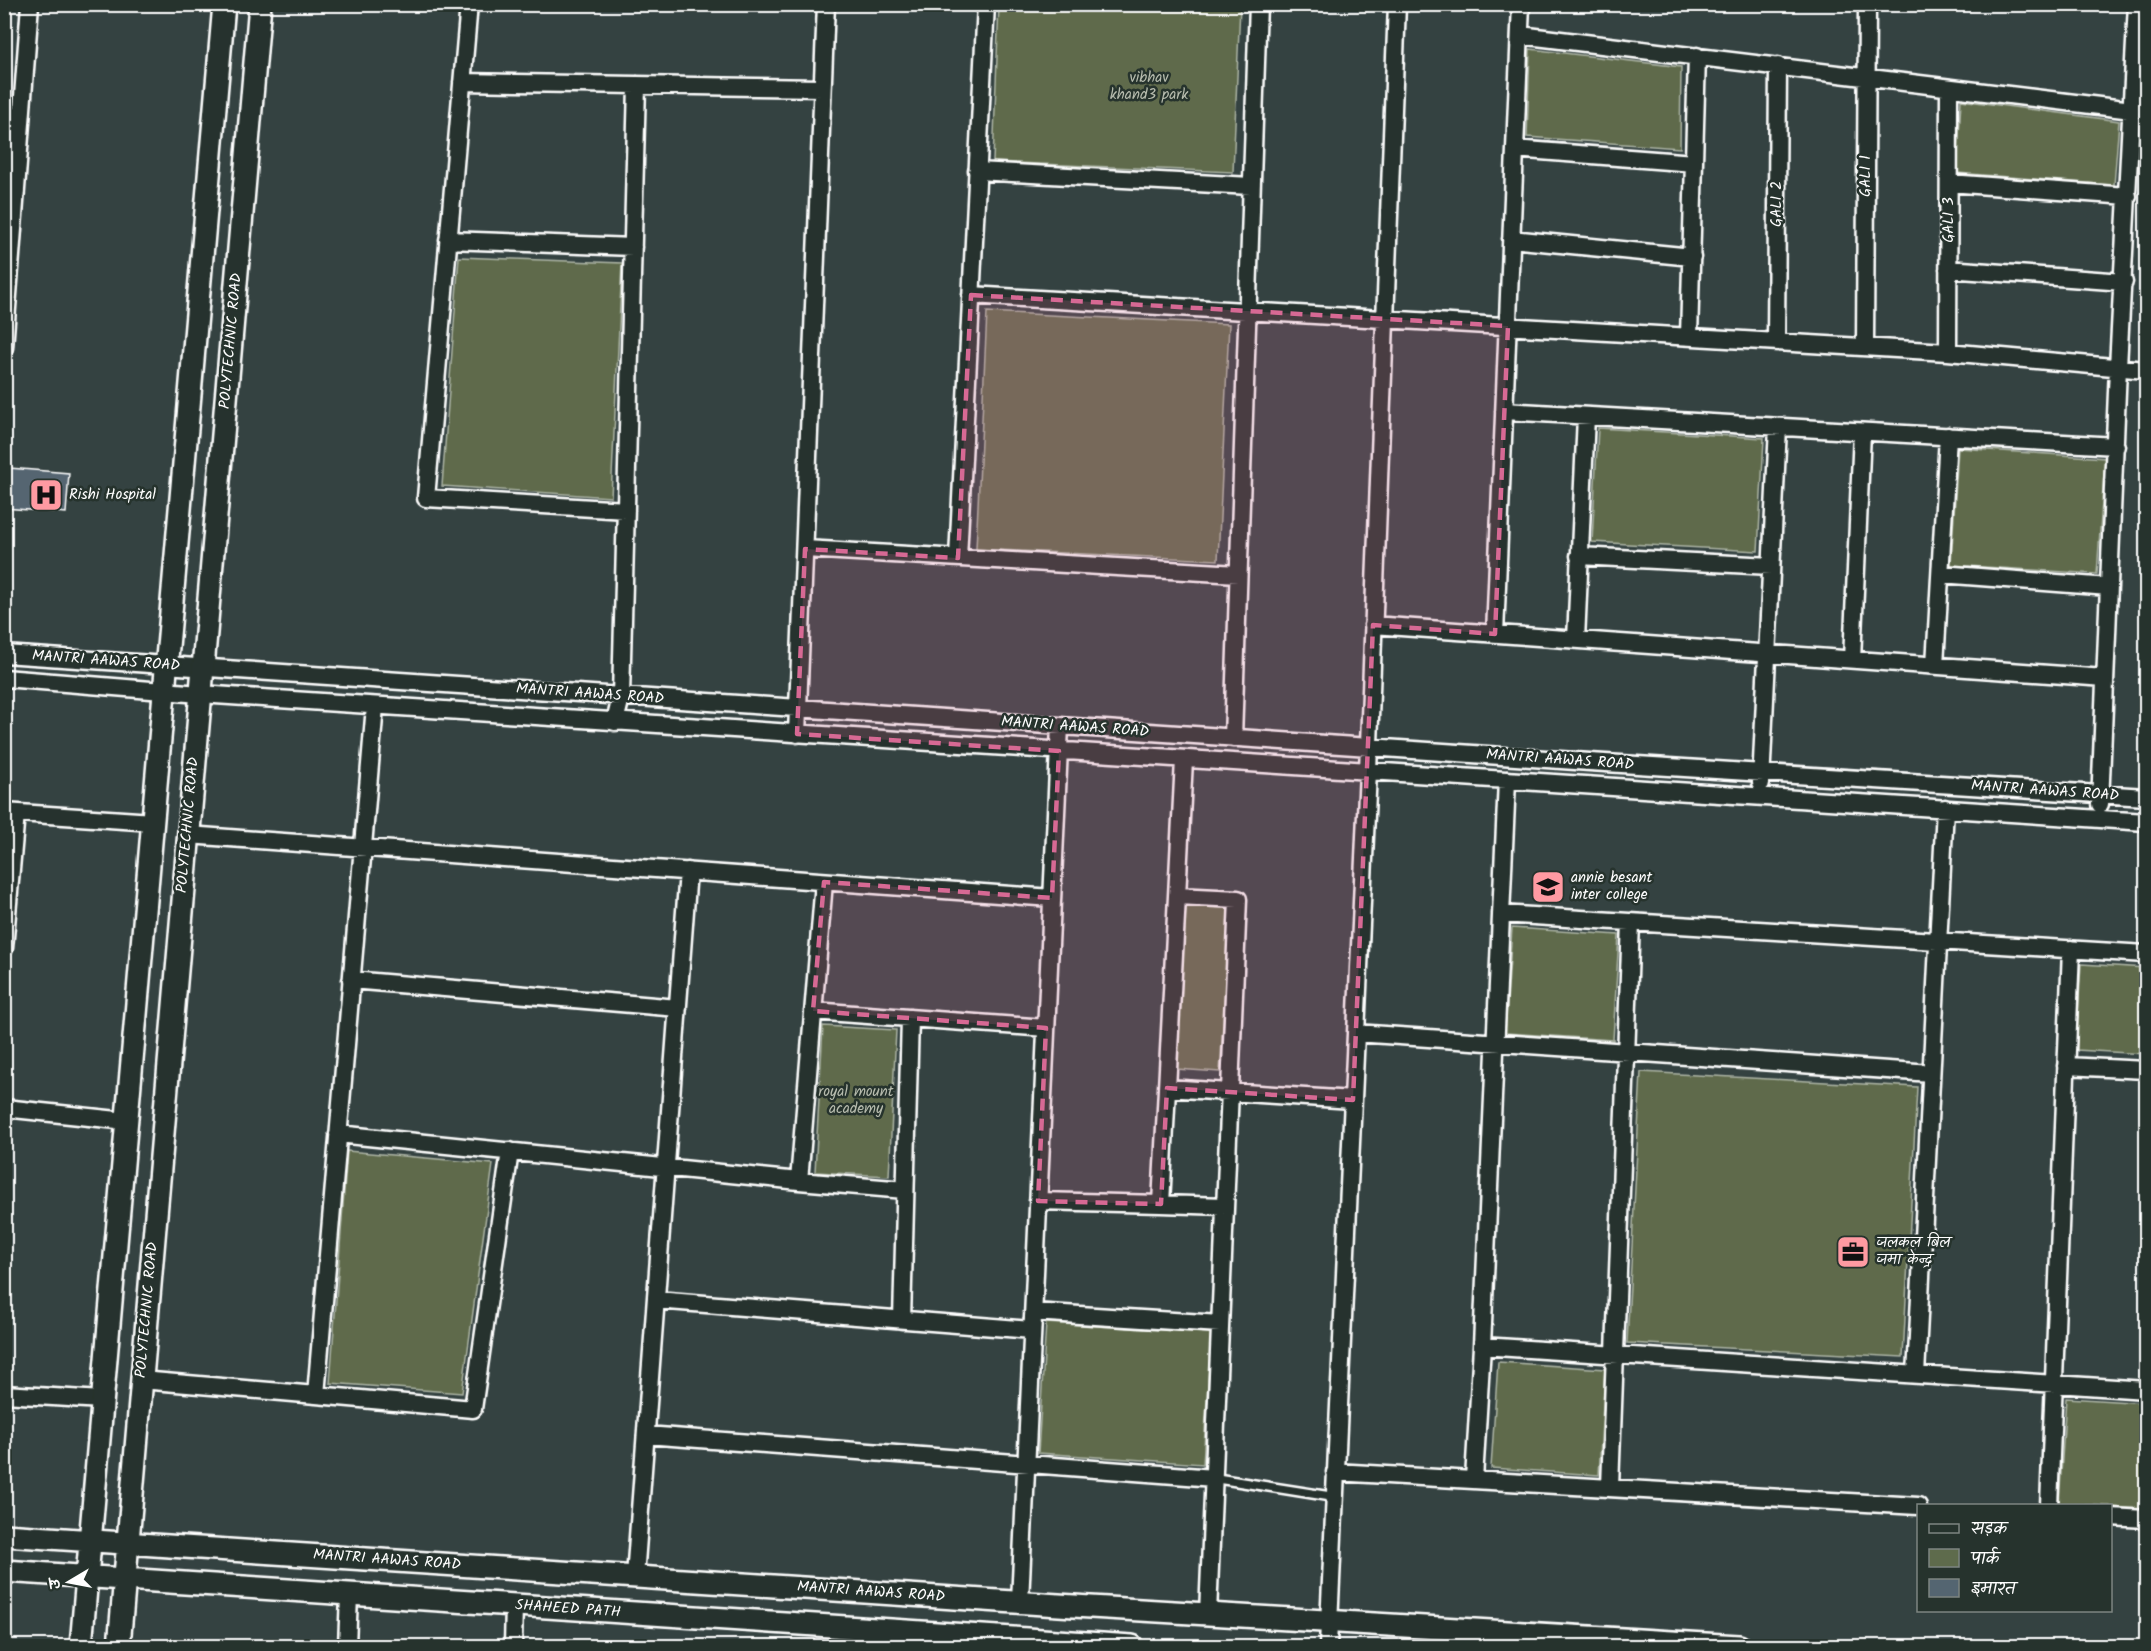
<svg xmlns="http://www.w3.org/2000/svg" width="2151" height="1651" font-family="Kalam,'Playpen Sans Deva',sans-serif">
<rect width="100%" height="100%" fill="#344241"/>
<filter id="ink" filterUnits="userSpaceOnUse"><feTurbulence type="fractalNoise" baseFrequency=".0167" numOctaves="2"/><feDisplacementMap in="SourceGraphic" scale="12" xChannelSelector="R" yChannelSelector="G"/><feConvolveMatrix kernelMatrix="1 2 1 2 8 2 1 2 1" color-interpolation-filters="sRGB"/></filter>
<g filter="url(#ink)">
<path fill="#5e6b4c" stroke="#aeb5a6" stroke-width="1.5" d="M999,5H1240L1233,172L993,162Z
M1530,49L1681,67L1680,148L1527,137Z
M1961,100L2119,121L2114,185L1957,173Z
M459,257L622,263L611,497L442,486Z
M987,312L1229,324L1218,560L976,549Z
M1598,428L1764,438L1758,551L1592,542Z
M1958,448L2105,458L2097,574L1951,565Z
M1186,906L1230,908L1220,1072L1176,1069Z
M1512,928L1619,935L1613,1040L1505,1033Z
M2081,964L2146,968V1054L2076,1050Z
M823,1026L896,1030L889,1176L815,1172Z
M1641,1072L1917,1087L1903,1357L1627,1343Z
M347,1151L493,1164L462,1393L330,1383Z
M1046,1323L1211,1333L1203,1464L1038,1453Z
M1498,1362L1605,1369L1599,1475L1491,1468Z
M2066,1398L2146,1403V1509L2111,1507L2110,1506L2059,1504Z"/>
<path fill="#546571" stroke="#fff" stroke-width="1.5" d="M9,468L69,473L66,513L4,508V478H8Z"/>
<g fill="none" stroke-linecap="round" stroke-linejoin="round">
<defs>
<path id="service" d="M1214,1478L1334,1497"/>
<path id="minor" d="M469,4L426,498L626,510
M1520,35L2132,110
M462,82L822,88
M1515,149L1694,163
M977,171L1251,186
M1949,183L2128,196
M1511,239L1692,257
M448,240L633,247
M1948,269L2124,282
M971,295L1948,352L2146,370
M1689,337L1697,56
M1776,342L1778,66
M1865,347L1867,4
M4,348L30,4
M1948,352L1949,88
M1504,411L2116,446
M805,549L1238,574
M1579,556L1771,566
M958,558L986,4
M1941,574L2109,587
M1373,625L2105,678
M1495,634L1521,4
M1576,640L1586,416
M4,654L1590,762L2146,797
M1852,660L1862,432
M1935,665L1948,436
M4,678L200,694L2146,822
M615,722L621,697L637,85
M797,734L826,4
M1233,738L1258,4
M1761,783L1778,427
M2100,804L2118,367L2137,4
M4,812L153,822
M188,835L1052,898
M1177,896L1184,760L1182,759
M1501,914L2146,954
M4,948L16,813
M351,980L678,1008
M813,1011L1046,1028
M1356,1033L1931,1073
M2066,1066L2146,1070
M1167,1088L1353,1100
M4,1108L127,1121
M338,1134L799,1181L905,1190
M799,1181L824,882
M1038,1201L1161,1204
M656,1300L1032,1330
M1033,1312L1220,1324
M902,1320L910,1018
M1482,1346L2146,1390
M1916,1375L1945,808
M141,1380L316,1395L375,706
M4,1394L102,1400
M316,1395L473,1409L510,1151
M646,1435L1214,1478
M1335,1472L1918,1506
M1474,1479L1482,1346L1507,780
M1610,1487L1631,922
M2049,1506L2071,949
M2110,1517L2146,1519
M635,1577L688,871
M1020,1602L1060,726
M1208,1614L1238,899L1177,896L1161,1204L1225,1206
M347,1646L349,1595
M513,1646L514,1605
M1328,1646L1368,771L1397,4"/>
<path id="tertiary" d="M4,1535L1074,1606L1739,1646
M4,1571L1132,1646
M81,1646L224,4
M119,1646L260,4"/>
</defs>
<use href="#service" stroke="#fff" stroke-width="13"/>
<use href="#minor" stroke="#fff" stroke-width="21"/>
<use href="#tertiary" stroke="#fff" stroke-width="26"/>
<use href="#service" stroke="#26332d" stroke-width="8"/>
<use href="#minor" stroke="#26332d" stroke-width="16"/>
<use href="#tertiary" stroke="#26332d" stroke-width="21"/>
</g>
</g>
<path fill="#d76994" fill-opacity="0.2" stroke="#d76994" stroke-width="4.5" stroke-dasharray="12 8" stroke-linejoin="round" d="M971,295L1508,326L1495,634L1373,625L1353,1100L1167,1088L1161,1204L1038,1201L1046,1028L813,1011L824,882L1052,898L1059,751L797,734L805,549L958,558Z"/>
<defs>
<symbol id="hospital-square" viewBox="-11 -11 22 22"><rect x="-9" y="-9" width="18" height="18" rx="4" fill="#ff9aa2" stroke="#26332d"/><path d="M-5-5h3v3.5h4V-5h3V5h-3V1.5h-4V5h-3Z" fill="#111"/></symbol>
<symbol id="school-square" viewBox="-11 -11 22 22"><rect x="-9" y="-9" width="18" height="18" rx="4" fill="#ff9aa2" stroke="#26332d"/><path d="M0-5L7-2L0 1L-7-2ZM-4 1L0 2.5L4 1V4Q0 6-4 4Z" fill="#111"/></symbol>
<symbol id="office-square" viewBox="-11 -11 22 22"><rect x="-9" y="-9" width="18" height="18" rx="4" fill="#ff9aa2" stroke="#26332d"/><path d="M-6-3h4V-5.5h4V-3h4V5H-6ZM-1-4.5V-3h2v-1.5ZM-6 0V1H6V0Z" fill="#111"/></symbol>
</defs>
<g fill-rule="evenodd">
<use href="#hospital-square" x="27" y="476" width="38" height="38"/>
<use href="#school-square" x="1529" y="868" width="38" height="38"/>
<use href="#office-square" x="1834" y="1233" width="38" height="38"/>
</g>
<g text-anchor="middle" dominant-baseline="central" stroke-width="5" stroke-linejoin="round" paint-order="stroke">
<g font-size="15" fill="#b7bcae" stroke="#26332d">
<text x="1149" y="78">vibhav<tspan x="1149" dy="17">khand3 park</tspan></text>
<text x="856" y="1092">royal mount<tspan x="856" dy="17">academy</tspan></text>
</g>
<g font-size="15" fill="#fff" stroke="#26332d">
<text transform="translate(1866 176) rotate(-90)">GALI 1</text>
<text transform="translate(1777 204) rotate(-90)">GALI 2</text>
<text transform="translate(1949 220) rotate(-90)">GALI 3</text>
<text transform="translate(231 341) rotate(-85)">POLYTECHNIC ROAD</text>
<text transform="translate(106 661) rotate(4)">MANTRI AAWAS ROAD</text>
<text transform="translate(590 694) rotate(4)">MANTRI AAWAS ROAD</text>
<text transform="translate(1075 727) rotate(4)">MANTRI AAWAS ROAD</text>
<text transform="translate(1560 760) rotate(4)">MANTRI AAWAS ROAD</text>
<text transform="translate(2045 791) rotate(4)">MANTRI AAWAS ROAD</text>
<text transform="translate(188 825) rotate(-85)">POLYTECHNIC ROAD</text>
<text transform="translate(147 1310) rotate(-85)">POLYTECHNIC ROAD</text>
<text transform="translate(387 1560) rotate(4)">MANTRI AAWAS ROAD</text>
<text transform="translate(871 1592) rotate(4)">MANTRI AAWAS ROAD</text>
<text transform="translate(568 1609) rotate(4)">SHAHEED PATH</text>
</g>
<g font-size="15" fill="#fff" stroke="#26332d" text-anchor="start">
<text x="69" y="495">Rishi Hospital</text>
<text x="1571" y="878">annie besant<tspan x="1571" dy="17">inter college</tspan></text>
<text x="1876" y="1243">जलकल बिल<tspan x="1876" dy="17">जमा केन्द्र</tspan></text>
</g>
</g>
<rect width="2151" height="1651" fill="none" stroke="#26332d" stroke-width="24"/>
<rect x="12" y="12" width="2127" height="1627" fill="none" stroke="#fff" stroke-width="2" filter="url(#ink)"/>
<rect x="1917" y="1504" width="195" height="108" fill="#26332d" stroke="#7d8581" stroke-width="1.5"/>
<rect x="1929" y="1524" width="30" height="9" fill="#26332d" stroke="#7d8581" stroke-width="1.5"/>
<text x="1971" y="1534" font-size="18" fill="#ffffff">सड़क</text>
<rect x="1929" y="1549" width="30" height="18" fill="#5e6b4c" stroke="#7d8581" stroke-width="1.5"/>
<text x="1971" y="1564" font-size="18" fill="#ffffff">पार्क</text>
<rect x="1929" y="1579" width="30" height="18" fill="#546571" stroke="#7d8581" stroke-width="1.5"/>
<text x="1971" y="1594" font-size="18" fill="#ffffff">इमारत</text>
<g transform="translate(69 1582) rotate(260)" stroke="#26332d" stroke-width="4.5" paint-order="stroke">
<path d="M0-4.5L10 22L0 15L-10 22Z" fill="#ffffff"/>
<text y="-9" font-size="16" font-weight="bold" text-anchor="middle" fill="#ffffff">उ</text>
</g>
</svg>
